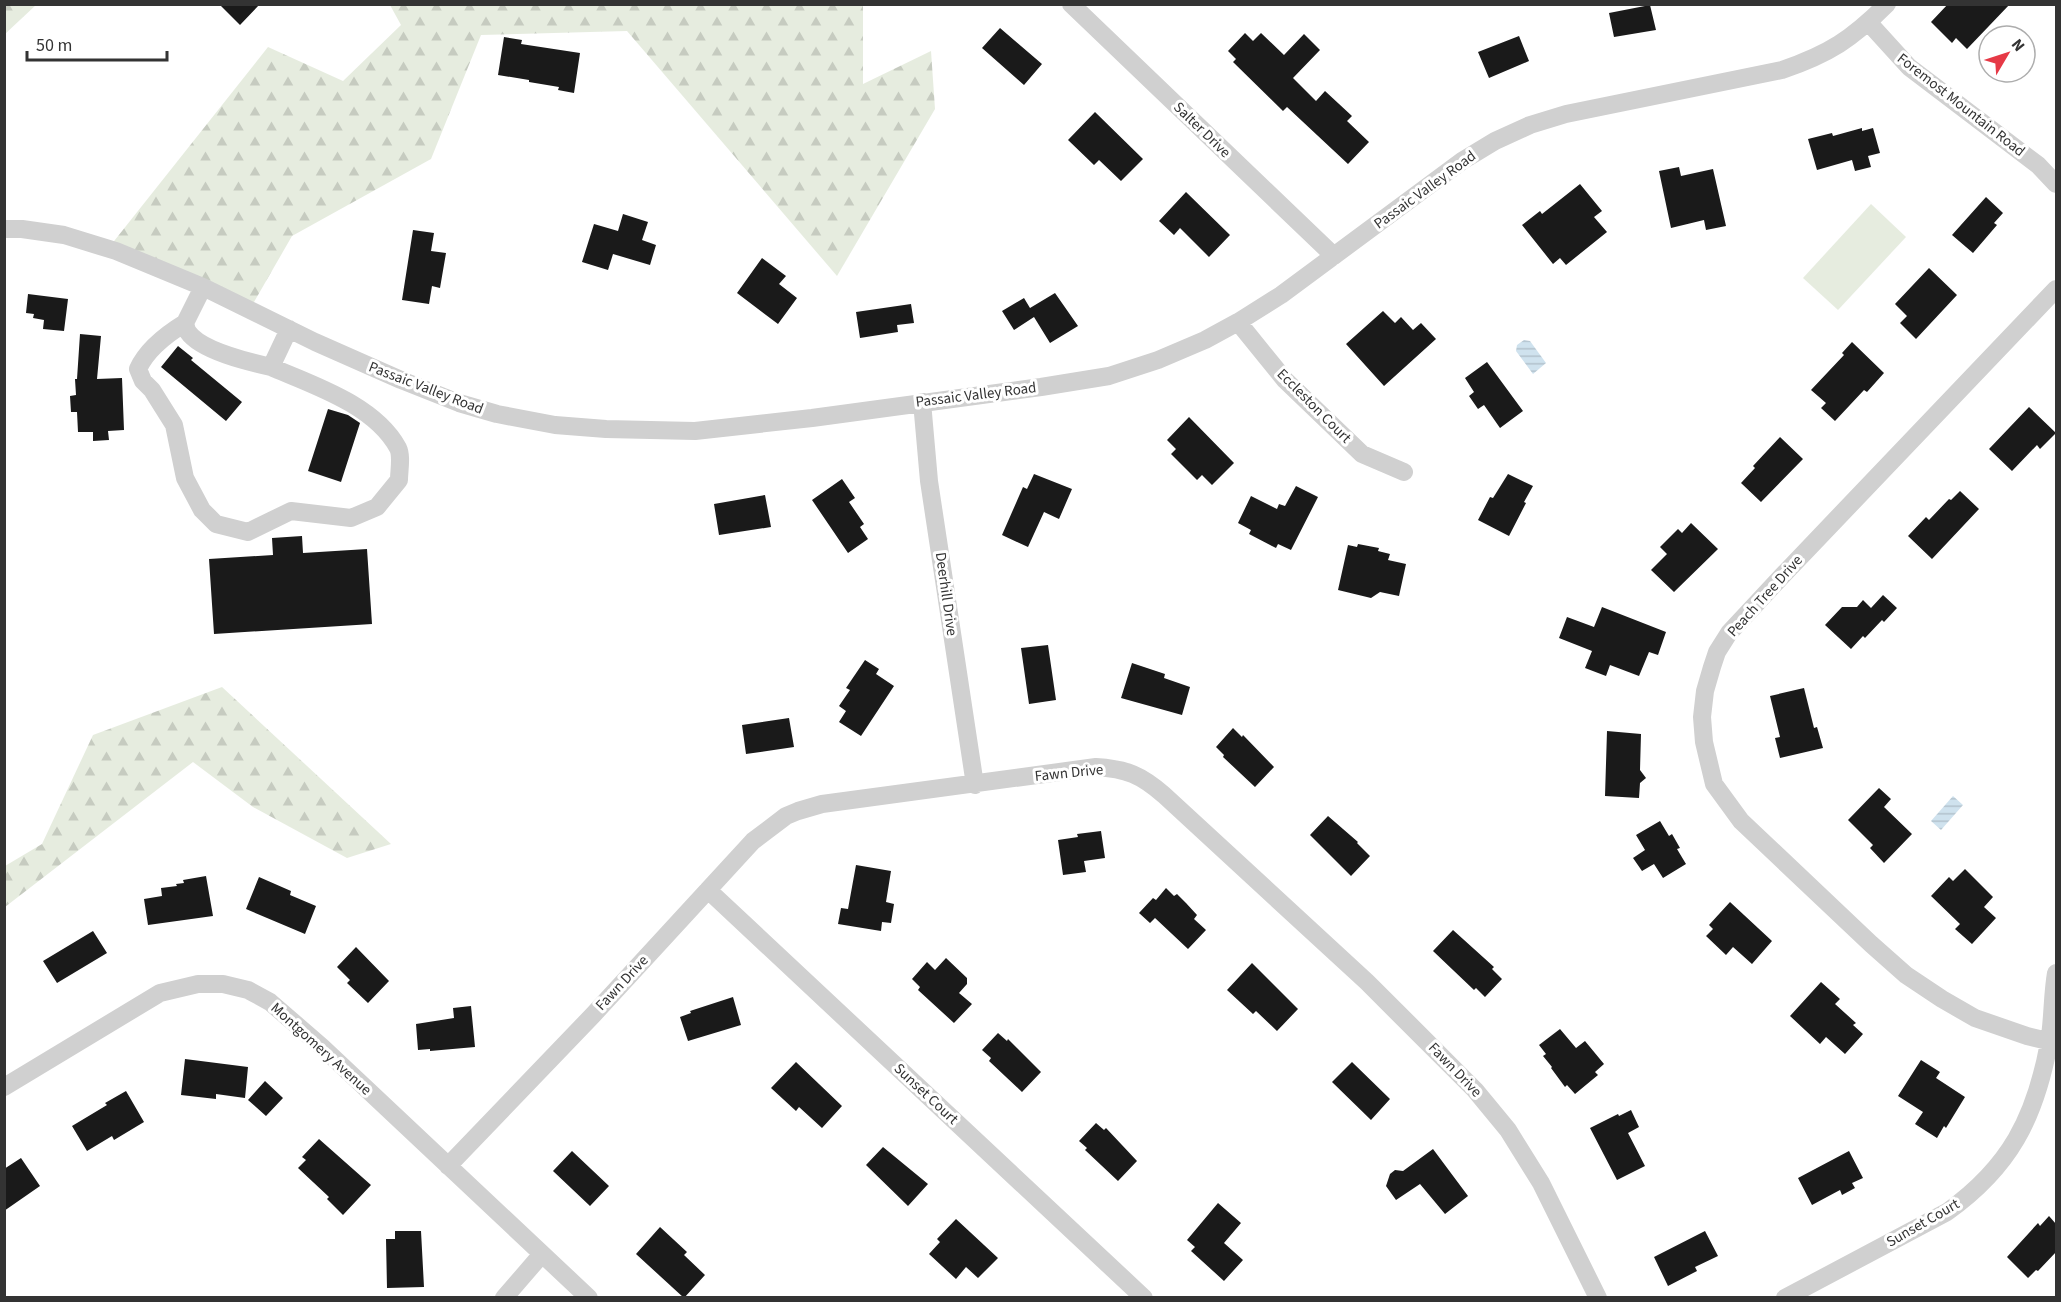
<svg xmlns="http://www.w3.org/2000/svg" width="2061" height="1302" font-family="'Source Sans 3',sans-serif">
<defs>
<pattern id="forest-firs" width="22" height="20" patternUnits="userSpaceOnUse" patternTransform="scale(1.5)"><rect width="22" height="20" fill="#e6ecdf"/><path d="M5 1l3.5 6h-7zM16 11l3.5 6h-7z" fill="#c6cbc0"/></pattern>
<pattern id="water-rules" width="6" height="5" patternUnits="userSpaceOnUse" patternTransform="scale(1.5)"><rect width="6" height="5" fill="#cfe2ee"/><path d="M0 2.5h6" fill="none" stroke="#b2c2cd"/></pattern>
</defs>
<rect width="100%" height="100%" fill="#fff"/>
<path fill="url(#forest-firs)" d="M5,4H36V5L5,34Z
M390,5H863V84L931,51L935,109L837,276L627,31L481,35L431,159L292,236L250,309L103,255L268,47L343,81L401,25Z
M222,687L391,844L347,858L253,807L193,762L5,907V866L42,844L93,735Z"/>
<path fill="#e6ecdf" d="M1871,204L1906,237L1838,310L1803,278Z"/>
<path fill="url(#water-rules)" d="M1524,340L1530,341L1546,363L1533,374L1516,351L1517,345Z
M1953,796L1963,805L1941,830L1931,821Z"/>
<path fill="#1a1a1a" d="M219,4H260L240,25Z
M1948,4H2010L1967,49L1956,38L1952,43L1931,22Z
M1650,5L1656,30L1614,37L1609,13Z
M1000,28L1042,64L1024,85L982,48Z
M1245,33L1253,41L1261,33L1284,55L1304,34L1320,50L1293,78L1316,101L1325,91L1352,116L1347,121L1369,142L1348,164L1287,107L1283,111L1233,62L1236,59L1228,51Z
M1519,36L1529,61L1489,78L1478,52Z
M504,37L522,40L521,44L580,53L574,93L558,90L559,87L529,82V80L498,75Z
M1095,112L1143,159L1121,181L1099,160L1094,165L1068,140Z
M1862,128V131L1873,128L1880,153L1868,156L1871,167L1855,171L1852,160L1817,170L1808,139L1832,133L1833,136Z
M1679,167L1681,176L1713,169L1726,226L1706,230L1704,220L1671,228L1659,171Z
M1580,184L1602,211L1594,217L1607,232L1566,265L1560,258L1553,264L1522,225L1540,211L1542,214Z
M1186,192L1230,235L1209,257L1180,228L1174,235L1159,221Z
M1986,197L2003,213L1994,223L1997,225L1973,253L1952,235Z
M623,214L648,222L642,240L656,245L650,265L613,254L608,270L582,262L594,224L618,231Z
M413,230L434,233L431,251L446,253L440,288L432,286L429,304L402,300Z
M762,258L786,276L779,284L797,298L778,324L737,293Z
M1929,268L1957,295L1916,339L1900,323L1907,316L1895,304Z
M1055,293L1078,326L1050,343L1034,317L1014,330L1002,311L1024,298L1030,308Z
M28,294L68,299L64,331L43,329L44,320L33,318L34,314L26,313Z
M911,304L914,323L897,325L898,332L860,338L856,312Z
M1383,311L1395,323L1401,317L1413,330L1421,323L1436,339L1384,386L1346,344Z
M80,334L101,336L97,379L122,378L124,430L108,431L109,440L93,441V432H78L77,412H71L70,396L76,395L75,379H77Z
M1852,342L1884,373L1867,392L1864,390L1835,421L1821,408L1826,403L1811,390L1844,355L1842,353Z
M178,346L193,358L191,360L242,402L226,421L161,367Z
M1487,362L1523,411L1500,428L1484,405L1478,409L1469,396L1474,392L1465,378Z
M2029,407L2056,433L2040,449L2037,445L2012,471L1989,449Z
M328,409L348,415L360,423L341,482L308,471Z
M1189,417L1234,463L1212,485L1202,475L1197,480L1171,454L1176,449L1167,440Z
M1780,437L1803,459L1761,502L1741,483L1755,468L1753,466Z
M1034,474L1072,489L1059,519L1044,512L1028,547L1002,535L1023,487L1027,489Z
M1508,474L1533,486L1524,502L1526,503L1509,536L1478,520L1490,497L1493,498Z
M842,479L855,498L849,502L864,524L860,527L868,539L848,553L812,500Z
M1296,486L1318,497L1291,550L1278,544L1276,548L1249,534L1251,530L1238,523L1251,496L1277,509L1279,504L1285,506Z
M1960,491L1979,509L1932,559L1908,536L1926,517L1929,520L1949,499L1951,500Z
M765,495L771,527L719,535L714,504Z
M1691,523L1718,549L1674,592L1651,570L1667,554L1660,547L1678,529L1682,533Z
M302,536L303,553L367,549L372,624L214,634L209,559L273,555L272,538Z
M1358,544L1379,548L1378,551L1390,554L1388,560L1406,564L1399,596L1380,592L1371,598L1338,590L1348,545L1357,547Z
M1883,595L1897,608L1884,622L1882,620L1865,638L1863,636L1851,649L1825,625L1842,607H1857L1863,600L1871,608Z
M1602,607L1666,632L1658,655L1649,652L1639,676L1610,665L1606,676L1585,668L1592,651L1559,638L1567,617L1594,627Z
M1048,645L1056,700L1029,704L1021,648Z
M865,660L879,669L876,674L894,686L861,736L839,722L846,711L839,706L850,690L846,688Z
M1132,663L1165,674L1164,678L1190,687L1182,715L1121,698Z
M1804,688L1814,728L1817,727L1823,748L1780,758L1775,738L1780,737L1770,696Z
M789,718L794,747L746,754L742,725Z
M1233,728L1242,737L1243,735L1274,767L1255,787L1223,757L1224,755L1216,747Z
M1607,731L1641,734L1640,770L1646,778L1640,783L1639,798L1605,796Z
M1879,788L1891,799L1884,807L1912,834L1884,863L1870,848L1873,845L1848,820Z
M1328,816L1358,842L1357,843L1370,856L1351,876L1310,835Z
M1660,821L1669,836L1672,834L1680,848L1677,849L1686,864L1663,878L1654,864L1642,871L1633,858L1645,850L1636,835Z
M1101,831L1105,858L1084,861L1086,872L1063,875L1058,840L1078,837L1077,834Z
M856,865L891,871L886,902L894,904L891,923L882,922L881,931L838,924L841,908L848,909Z
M1965,869L1993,897L1984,907L1996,918L1972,944L1955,929L1960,924L1931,896L1949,877L1953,881Z
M206,876L213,916L148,925L144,899L162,896L161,888L177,886L176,884L184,883L183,880Z
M259,877L291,891L290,895L316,906L305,934L246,909Z
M1166,888L1174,896L1177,894L1186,903L1197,915L1194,919L1206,930L1188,949L1155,918L1150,923L1139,913L1153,898L1156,900Z
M1730,902L1772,941L1752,964L1733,947L1726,955L1706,936L1713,929L1709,925Z
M1453,930L1494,967L1492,969L1502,979L1485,997L1476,988L1474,990L1433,951Z
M93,931L107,953L57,983L43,961Z
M356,947L389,981L368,1003L347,983L350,980L337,967Z
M946,958L967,978V984L959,993L972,1004L954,1023L918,990L920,987L912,979L927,962L935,970Z
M1252,963L1298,1009L1277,1031L1256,1011L1253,1014L1227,990Z
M1821,982L1840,999L1835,1004L1856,1023L1853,1025L1863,1034L1845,1054L1826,1037L1820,1044L1790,1016Z
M733,997L741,1025L688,1041L680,1017L691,1013L690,1011Z
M471,1006L475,1047L430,1051V1049L418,1050L416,1024L454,1018L453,1008Z
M1560,1029L1576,1048L1585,1041L1604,1064L1595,1072L1598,1075L1575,1094L1567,1085L1565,1087L1551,1068L1552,1067L1543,1056L1546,1054L1539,1045Z
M998,1033L1007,1041L1008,1039L1041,1072L1022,1092L989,1061L991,1058L982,1050Z
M185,1059L248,1067L245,1098L216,1094V1099L181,1095Z
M1921,1060L1940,1072L1936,1078L1965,1097L1946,1128L1944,1126L1937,1138L1915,1124L1923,1112L1898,1096Z
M796,1062L842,1106L822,1128L799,1107L796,1111L771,1088Z
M1352,1062L1390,1099L1371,1120L1332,1082Z
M265,1081L283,1098L266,1116L248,1100Z
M126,1091L144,1122L114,1140L112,1136L87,1151L72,1126L107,1105L105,1103Z
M1631,1110L1639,1127L1628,1133L1645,1166L1617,1180L1590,1128L1618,1114L1619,1116Z
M1096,1123L1104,1130L1106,1128L1137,1161L1118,1181L1085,1150L1087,1148L1079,1141Z
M319,1139L371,1185L343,1215L327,1199L329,1197L298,1168L306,1160L302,1157Z
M883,1147L928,1184L908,1206L866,1165Z
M1433,1149L1468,1196L1445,1214L1420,1184L1396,1200L1386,1186L1390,1174L1395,1170L1403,1171Z
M572,1151L609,1186L590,1206L553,1171Z
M1849,1151L1863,1178L1852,1183L1855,1188L1842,1195L1840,1190L1812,1205L1798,1178Z
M21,1158L40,1186L4,1211V1169Z
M1218,1203L1241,1223L1224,1243L1243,1260L1224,1281L1191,1251L1195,1247L1187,1240Z
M2049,1216L2056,1224V1252L2038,1271L2036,1270L2028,1278L2007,1257L2038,1223L2040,1226Z
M956,1219L998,1258L978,1278L966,1267L956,1279L929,1254L940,1242L937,1239Z
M660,1227L687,1252L684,1255L705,1275L684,1298L636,1254Z
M395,1231H421L424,1287L387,1288L386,1239H395Z
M1705,1231L1718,1256L1695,1267L1697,1271L1668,1286L1654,1257Z"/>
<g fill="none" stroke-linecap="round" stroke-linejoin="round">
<path stroke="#d0d0d0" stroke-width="18" d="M1071,4L1334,256
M1869,23L1909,67L2038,165L2056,184
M4,229H22L64,235L116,251L203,287L315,342L401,380L459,403L497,414L555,425L606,429L695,431L812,418L1041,387L1109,376L1158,360L1205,340L1238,322L1281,295L1462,161L1495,141L1530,125L1566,114L1782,70C1829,54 1852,39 1887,4
M203,287L185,323C186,326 186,329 188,332C201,351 249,362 271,367L289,329
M2056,289L1782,576L1729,633L1717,652L1712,667L1705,691L1702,717L1704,742L1714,784L1741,821L1871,944L1906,975L1942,999L1975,1018L2027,1036L2056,1043
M1238,322L1285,380L1362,454L1404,472
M185,323C167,334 147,349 138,369L143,381L152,390L174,425L185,478L202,510L216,524L248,532L291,511L351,518L377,507L399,480C399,471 402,456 398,448C375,405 313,385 271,367
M922,402L929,481L975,785
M708,890L1144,1298
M4,1087L160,993L198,984H223L248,990L270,1002L322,1047L589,1298
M448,1166L593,1015L753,841L786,816L798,811L822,804L1096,767C1127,769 1141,775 1164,795L1367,982L1475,1090L1508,1130L1541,1183L1598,1298
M504,1298L542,1254
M1785,1298L1947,1212C2010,1167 2035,1118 2049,1043C2053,1020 2052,996 2056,973"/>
</g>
<g text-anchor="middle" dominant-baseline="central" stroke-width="6" stroke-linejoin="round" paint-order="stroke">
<g font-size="15" fill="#333" stroke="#fff">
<text transform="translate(1961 105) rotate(38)">Foremost Mountain Road</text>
<text transform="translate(1202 130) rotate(44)">Salter Drive</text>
<text transform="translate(1425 190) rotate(-36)">Passaic Valley Road</text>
<text transform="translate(426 388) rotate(21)">Passaic Valley Road</text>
<text transform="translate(976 395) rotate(-7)">Passaic Valley Road</text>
<text transform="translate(1314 406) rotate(45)">Eccleston Court</text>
<text transform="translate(946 594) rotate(82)">Deerhill Drive</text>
<text transform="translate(1765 596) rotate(-48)">Peach Tree Drive</text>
<text transform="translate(1069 773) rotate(-6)">Fawn Drive</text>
<text transform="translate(622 983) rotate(-47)">Fawn Drive</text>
<text transform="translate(321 1049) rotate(42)">Montgomery Avenue</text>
<text transform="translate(1455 1070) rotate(46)">Fawn Drive</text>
<text transform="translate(926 1094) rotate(43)">Sunset Court</text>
<text transform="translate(1923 1223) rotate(-30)">Sunset Court</text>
</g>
</g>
<rect width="2061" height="1302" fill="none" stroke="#333333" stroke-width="12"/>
<g transform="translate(2007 54) rotate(51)"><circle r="28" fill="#ffffff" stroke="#adadad" stroke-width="1.5"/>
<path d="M0-4.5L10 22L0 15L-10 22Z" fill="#e63946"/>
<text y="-9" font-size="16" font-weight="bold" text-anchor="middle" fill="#333333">N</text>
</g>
<path d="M27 51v9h140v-9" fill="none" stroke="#333333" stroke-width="3"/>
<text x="36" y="51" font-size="18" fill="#333333" stroke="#ffffff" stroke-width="4.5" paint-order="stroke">50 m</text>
</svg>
